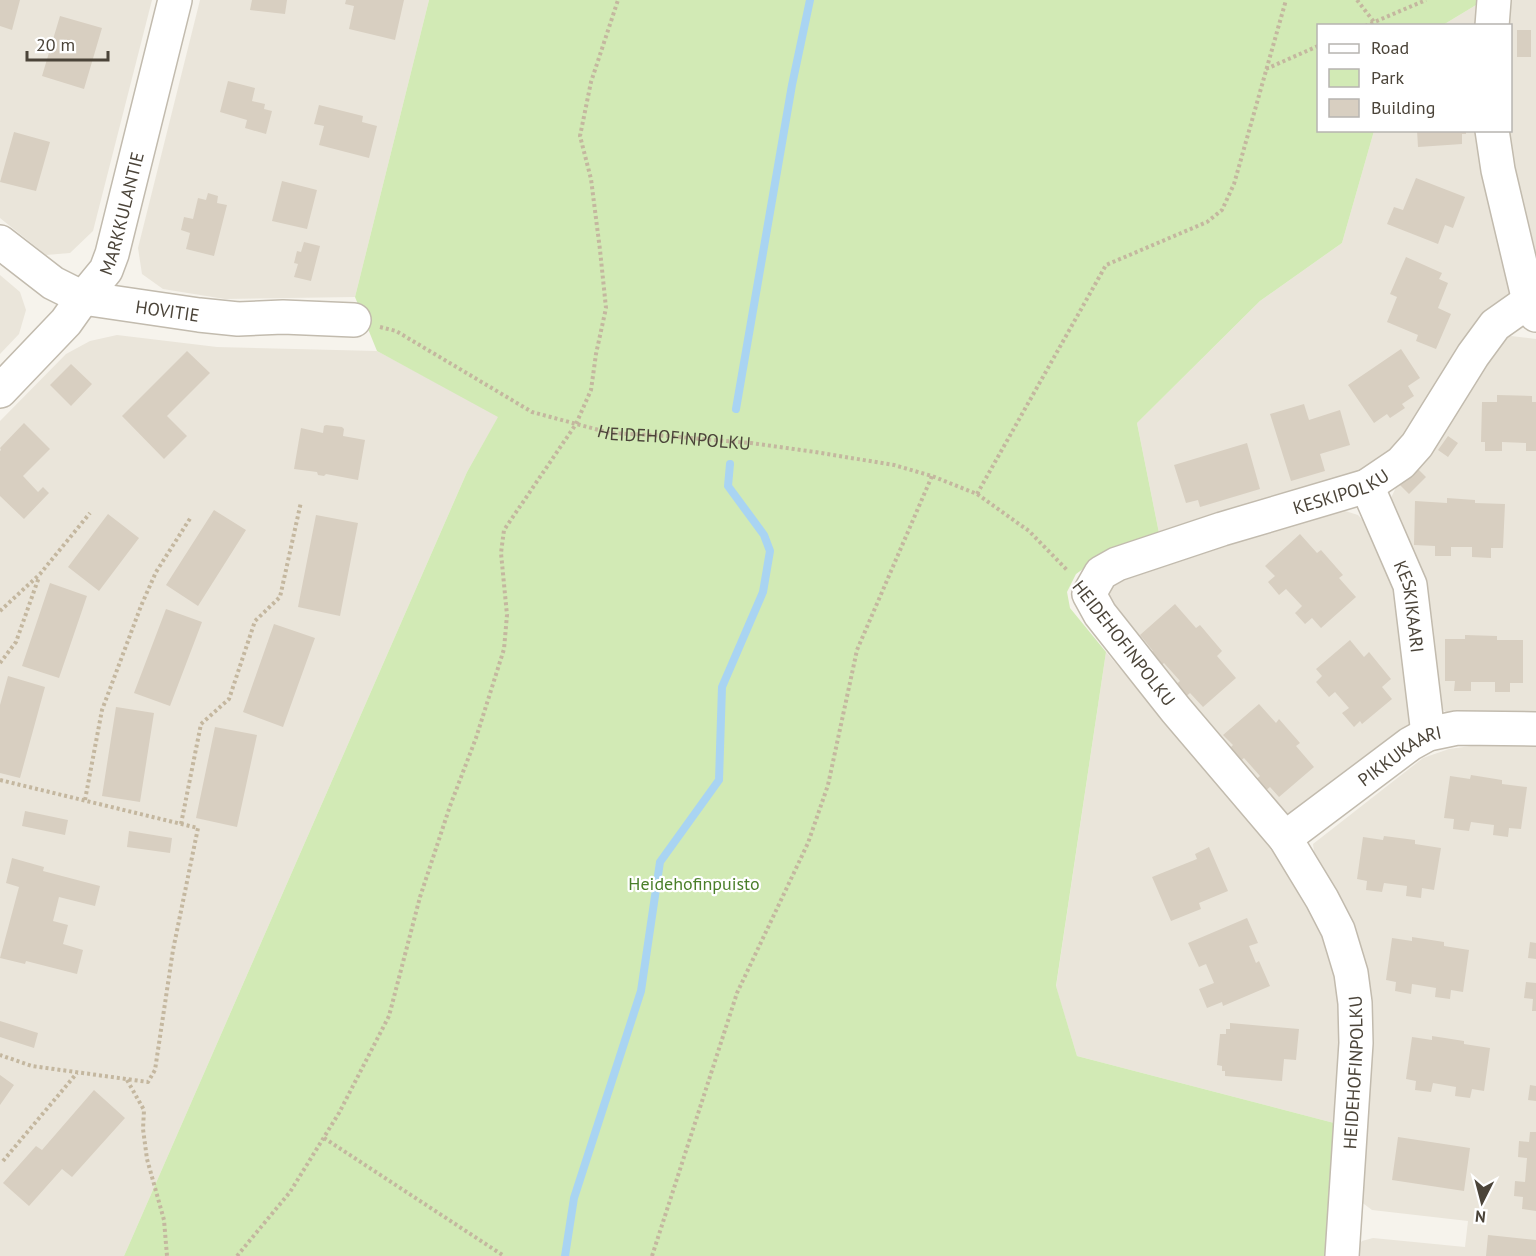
<svg xmlns="http://www.w3.org/2000/svg" width="1536" height="1256" font-family="'PT Sans',sans-serif">
<rect width="100%" height="100%" fill="#f6f3ec"/>
<path fill="#eae5da" d="M0,0H152L93,231L70,253L46,255L0,218Z
M200,0H429L355,297L225,299L163,289L142,274L138,248Z
M1511,0H1536V269L1505,131L1510,130V26H1504L1506,9Z
M1481,2L1482,25H1443Z
M1374,131H1484L1513,284L1504,307L1404,438L1379,461L1348,479L1160,538L1137,423L1260,301L1342,243Z
M0,275L20,292L26,310L19,334L0,354Z
M117,335L217,347L377,351L499,416L467,472L124,1256H0V421L66,354L90,341Z
M1502,335L1536,339V722L1455,720L1440,707L1390,514L1391,498L1399,481Z
M1342,510L1358,515L1368,526L1396,596L1415,710L1409,727L1284,819L1106,600L1112,585L1131,573Z
M1106,652L1277,852L1321,924L1334,967L1340,1006L1341,1054L1334,1123L1077,1056L1056,987Z
M1478,745L1536,746V1256H1354V1250L1362,1241L1373,1238L1465,1247L1468,1221L1372,1210L1360,1201L1369,1034L1315,859L1313,844L1423,758L1449,749Z"/>
<path fill="#d2eab5" d="M429,0H1482L1481,2L1443,25L1318,26V130L1374,131L1342,243L1260,301L1137,423L1160,538L1090,564L1076,574L1067,592L1070,608L1106,652L1056,986L1077,1056L1334,1123L1328,1256H124L467,472L498,417L377,351L355,297Z"/>
<g fill="none" stroke-linecap="round" stroke-linejoin="round">
<path stroke="#a9d4f2" stroke-width="8" d="M736,409L792,85L810,0
M565,1256L574,1198L641,991L660,862L719,780L722,687L763,592L770,551L764,535L728,486L730,464"/>
</g>
<path fill="#d8cfc1" d="M0,0H20L12,30L0,26Z
M252,0H287L285,14L250,10Z
M346,0H404L395,40L349,29L354,6L345,4Z
M60,16L102,28L84,89L42,76Z
M1517,30H1531V57H1517Z
M228,81L255,88L252,101L265,104L264,109L272,111L266,134L245,128L247,120L220,112Z
M319,105L363,116L362,122L377,126L369,158L319,145L324,126L314,124Z
M1417,130H1466V134H1462V144L1418,147Z
M14,132L50,142L36,191L0,182Z
M1416,178L1465,197L1453,228L1445,225L1438,244L1387,224L1394,207L1403,210Z
M282,181L317,190L307,229L272,221Z
M208,193L218,196L217,203L227,205L214,256L186,249L190,233L181,230L184,217L193,219L198,198L206,200Z
M304,242L320,246L311,281L294,277L298,264L294,263L297,251L301,252Z
M1406,257L1442,273L1439,279L1448,283L1438,308L1451,314L1436,349L1416,341L1418,335L1387,322L1397,297L1390,294Z
M1401,349L1420,378L1408,386L1414,396L1402,404L1405,408L1390,418L1387,414L1374,423L1348,385Z
M187,351L210,373L167,416L187,436L164,459L122,416Z
M71,364L92,384L71,406L50,385Z
M1497,395L1532,396V402H1536V451H1526V443L1502,442V451H1485V442H1481L1482,402H1497Z
M1304,404L1309,420L1340,410L1350,445L1320,454L1325,471L1291,481L1270,414Z
M24,423L50,449L23,476L38,492L43,487L49,493L24,519L0,496V451L1,450L0,448Z
M326,425L342,427L344,429L343,436L365,440L358,480L326,474L324,476L318,475L317,472L294,469L301,428L323,433L324,426Z
M1448,436L1458,443L1448,457L1438,450Z
M1247,443L1260,489L1200,507L1198,500L1186,503L1174,465Z
M1416,467L1426,477L1409,494L1399,484Z
M1447,498L1475,500V503L1505,504L1503,548H1491V558L1472,557V547H1451V556H1435V546L1414,545L1415,501L1447,503Z
M214,510L246,530L198,606L166,585Z
M108,514L139,538L99,591L68,567Z
M316,515L358,523L340,616L298,607Z
M1300,534L1317,553L1321,550L1343,575L1339,578L1356,597L1321,628L1312,618L1305,624L1295,613L1302,606L1286,589L1279,595L1268,582L1275,576L1265,566Z
M50,583L87,596L59,678L22,666Z
M1175,604L1196,628L1200,625L1222,651L1217,656L1236,678L1203,707L1190,693L1183,699L1173,687L1180,681L1164,663L1157,669L1146,657L1153,651L1140,635Z
M166,609L202,622L170,706L134,693Z
M274,624L315,638L283,727L243,712Z
M1465,635L1497,636V640H1523V683H1510V692H1495V682H1471V691H1454L1455,681H1445V639H1465Z
M1350,640L1364,657L1369,652L1391,679L1382,687L1392,699L1362,724L1360,721L1354,727L1342,713L1349,708L1335,692L1329,697L1316,682L1322,676L1316,669Z
M8,676L45,687L20,778L0,773V705Z
M1259,704L1276,723L1279,719L1300,743L1296,746L1314,767L1279,797L1270,787L1263,793L1253,782L1260,776L1244,758L1237,764L1226,752L1233,745L1223,735Z
M116,707L154,713L140,802L102,796Z
M215,727L257,735L237,827L196,818Z
M1471,775L1502,780V784L1527,787L1521,829L1509,828L1508,837L1493,835L1494,825L1471,822L1469,831L1453,829L1454,819L1444,818L1450,776L1470,779Z
M25,811L68,820L65,835L22,826Z
M129,831L172,838L170,853L127,847Z
M1384,836L1415,840V844L1441,848L1434,890L1422,888L1421,898L1406,896L1407,886L1384,883L1382,892L1366,890L1367,881L1357,879L1363,837L1383,840Z
M1209,847L1228,891L1199,903L1201,909L1171,921L1152,877L1197,859L1195,854Z
M12,858L44,867L43,871L100,886L95,906L59,897L53,921L68,925L63,944L83,950L77,974L26,961L25,964L0,958L19,887L6,883Z
M1247,918L1258,943L1249,946L1256,963L1259,961L1270,986L1223,1006L1222,1002L1207,1008L1199,989L1214,983L1206,964L1199,967L1188,943Z
M1412,937L1444,942V946L1469,950L1463,992L1451,990L1450,999L1435,997L1436,988L1412,984L1411,994L1395,991L1396,982L1386,980L1392,938L1412,941Z
M1530,942L1536,943V959L1528,958Z
M1526,982L1536,983V1011H1532L1533,999L1524,998Z
M0,1021L38,1033L34,1048L0,1037Z
M1230,1023L1299,1029L1296,1060L1284,1059L1282,1081L1225,1076V1071H1222V1066L1217,1065L1220,1034H1226V1029H1230Z
M1432,1036L1464,1041V1044L1490,1048L1484,1091L1472,1089L1470,1098L1455,1096L1456,1087L1433,1083L1431,1092L1415,1090L1416,1081L1406,1079L1412,1037L1432,1040Z
M0,1075L14,1085L0,1105Z
M1530,1085L1536,1086V1101L1528,1100Z
M94,1090L125,1118L72,1177L62,1169L29,1206L3,1183L36,1146L42,1150Z
M1530,1132H1536V1211L1522,1209L1523,1197L1514,1196L1515,1181L1525,1182L1527,1158L1518,1157L1519,1141L1529,1142Z
M1398,1137L1470,1148L1464,1191L1392,1180Z
M1488,1235L1536,1240V1256H1486Z"/>
<g fill="none" stroke-linecap="round" stroke-linejoin="round">
<defs>
<g id="minor">
<path d="M1492,26L1494,0"/>
<path d="M1492,130L1498,170L1529,301L1536,315"/>
<path id="s2" d="M0,242L53,283L83,298L199,315L238,319L283,317L354,320"/>
<path id="s3" d="M0,391L66,322L83,298L106,270L112,254L175,0"/>
<path id="s4" d="M1367,486L1410,585L1428,734"/>
<path id="s5" d="M1285,838L1410,744L1428,734L1457,728L1536,729"/>
<path id="s6" d="M1342,1256L1356,1043L1355,1003L1351,973L1338,930L1322,899L1285,838L1176,710L1100,614L1089,594L1101,573L1117,564L1222,529L1367,486L1401,463L1417,445L1473,355L1495,325L1529,301L1536,299"/>
</g>
</defs>
<use href="#minor" stroke="#c2bbae" stroke-width="36"/>
<g stroke="#c4b79f" stroke-width="4" stroke-dasharray="3 3" stroke-linecap="butt">
<path d="M1357,0L1374,22"/>
<path d="M1365,26L1426,0"/>
<path d="M1266,69L1318,46"/>
<path id="s1" d="M380,327L396,331L532,412L610,433L668,436L751,443L815,452L894,465L932,476L977,494L1029,531L1068,571"/>
<path d="M977,494L1106,265L1207,222L1222,210L1234,184L1286,0"/>
<path d="M0,611L40,574L90,513"/>
<path d="M0,663L16,642L39,577"/>
<path d="M0,780L198,828L173,950L155,1070L148,1082L32,1066L0,1055"/>
<path d="M85,800L102,710L141,606L156,572L191,517"/>
<path d="M181,824L201,724L229,699L255,621L280,597L301,502"/>
<path d="M127,1080L144,1110L143,1129L147,1159L164,1220L167,1256"/>
<path d="M324,1138L504,1256"/>
<path d="M3,1161L77,1073"/>
<path d="M237,1256L290,1192L339,1113L389,1016L420,897L450,806L476,738L504,649L507,615L501,553L504,530L576,424L591,390L596,354L606,308L600,250L591,179L580,136L591,82L618,0"/>
<path d="M652,1256L737,993L808,843L828,785L857,650L932,476"/>
</g>
<use href="#minor" stroke="#fff" stroke-width="33"/>
</g>
<g text-anchor="middle" dominant-baseline="central" stroke-width="4.5" stroke-linejoin="round" paint-order="stroke">
<g font-size="18" fill="#4b4439" stroke="#fff">
<text stroke="none"><textPath href="#s3" startOffset="220">MARKKULANTIE</textPath></text>
<text stroke="none"><textPath href="#s2" startOffset="186">HOVITIE</textPath></text>
<text stroke="none"><textPath href="#s1" startOffset="320">HEIDEHOFINPOLKU</textPath></text>
<text stroke="none"><textPath href="#s6" startOffset="1026">KESKIPOLKU</textPath></text>
<text stroke="none"><textPath href="#s4" startOffset="129">KESKIKAARI</textPath></text>
<text transform="translate(1124 643) rotate(52)">HEIDEHOFINPOLKU</text>
<text stroke="none"><textPath href="#s5" startOffset="142">PIKKUKAARI</textPath></text>
<text stroke="none"><textPath href="#s6" startOffset="184">HEIDEHOFINPOLKU</textPath></text>
</g>
<g font-size="18" fill="#4a7f2a" stroke="#fff">
<text x="694" y="883">Heidehofinpuisto</text>
</g>
</g>
<rect x="1317" y="24" width="195" height="108" fill="#ffffff" stroke="#b7b4b0" stroke-width="1.5"/>
<rect x="1329" y="44" width="30" height="9" fill="#ffffff" stroke="#b7b4b0" stroke-width="1.5"/>
<text x="1371" y="54" font-size="18" fill="#4b4439">Road</text>
<rect x="1329" y="69" width="30" height="18" fill="#d2eab5" stroke="#b7b4b0" stroke-width="1.5"/>
<text x="1371" y="84" font-size="18" fill="#4b4439">Park</text>
<rect x="1329" y="99" width="30" height="18" fill="#d8cfc1" stroke="#b7b4b0" stroke-width="1.5"/>
<text x="1371" y="114" font-size="18" fill="#4b4439">Building</text>
<g transform="translate(1482 1202) rotate(186)" stroke="#ffffff" stroke-width="4.5" paint-order="stroke">
<path d="M0-4.5L10 22L0 15L-10 22Z" fill="#4b4439"/>
<text y="-9" font-size="16" font-weight="bold" text-anchor="middle" fill="#4b4439">N</text>
</g>
<path d="M27 51v9h81v-9" fill="none" stroke="#4b4439" stroke-width="3"/>
<text x="36" y="51" font-size="18" fill="#4b4439" stroke="#ffffff" stroke-width="4.5" paint-order="stroke">20 m</text>
</svg>
